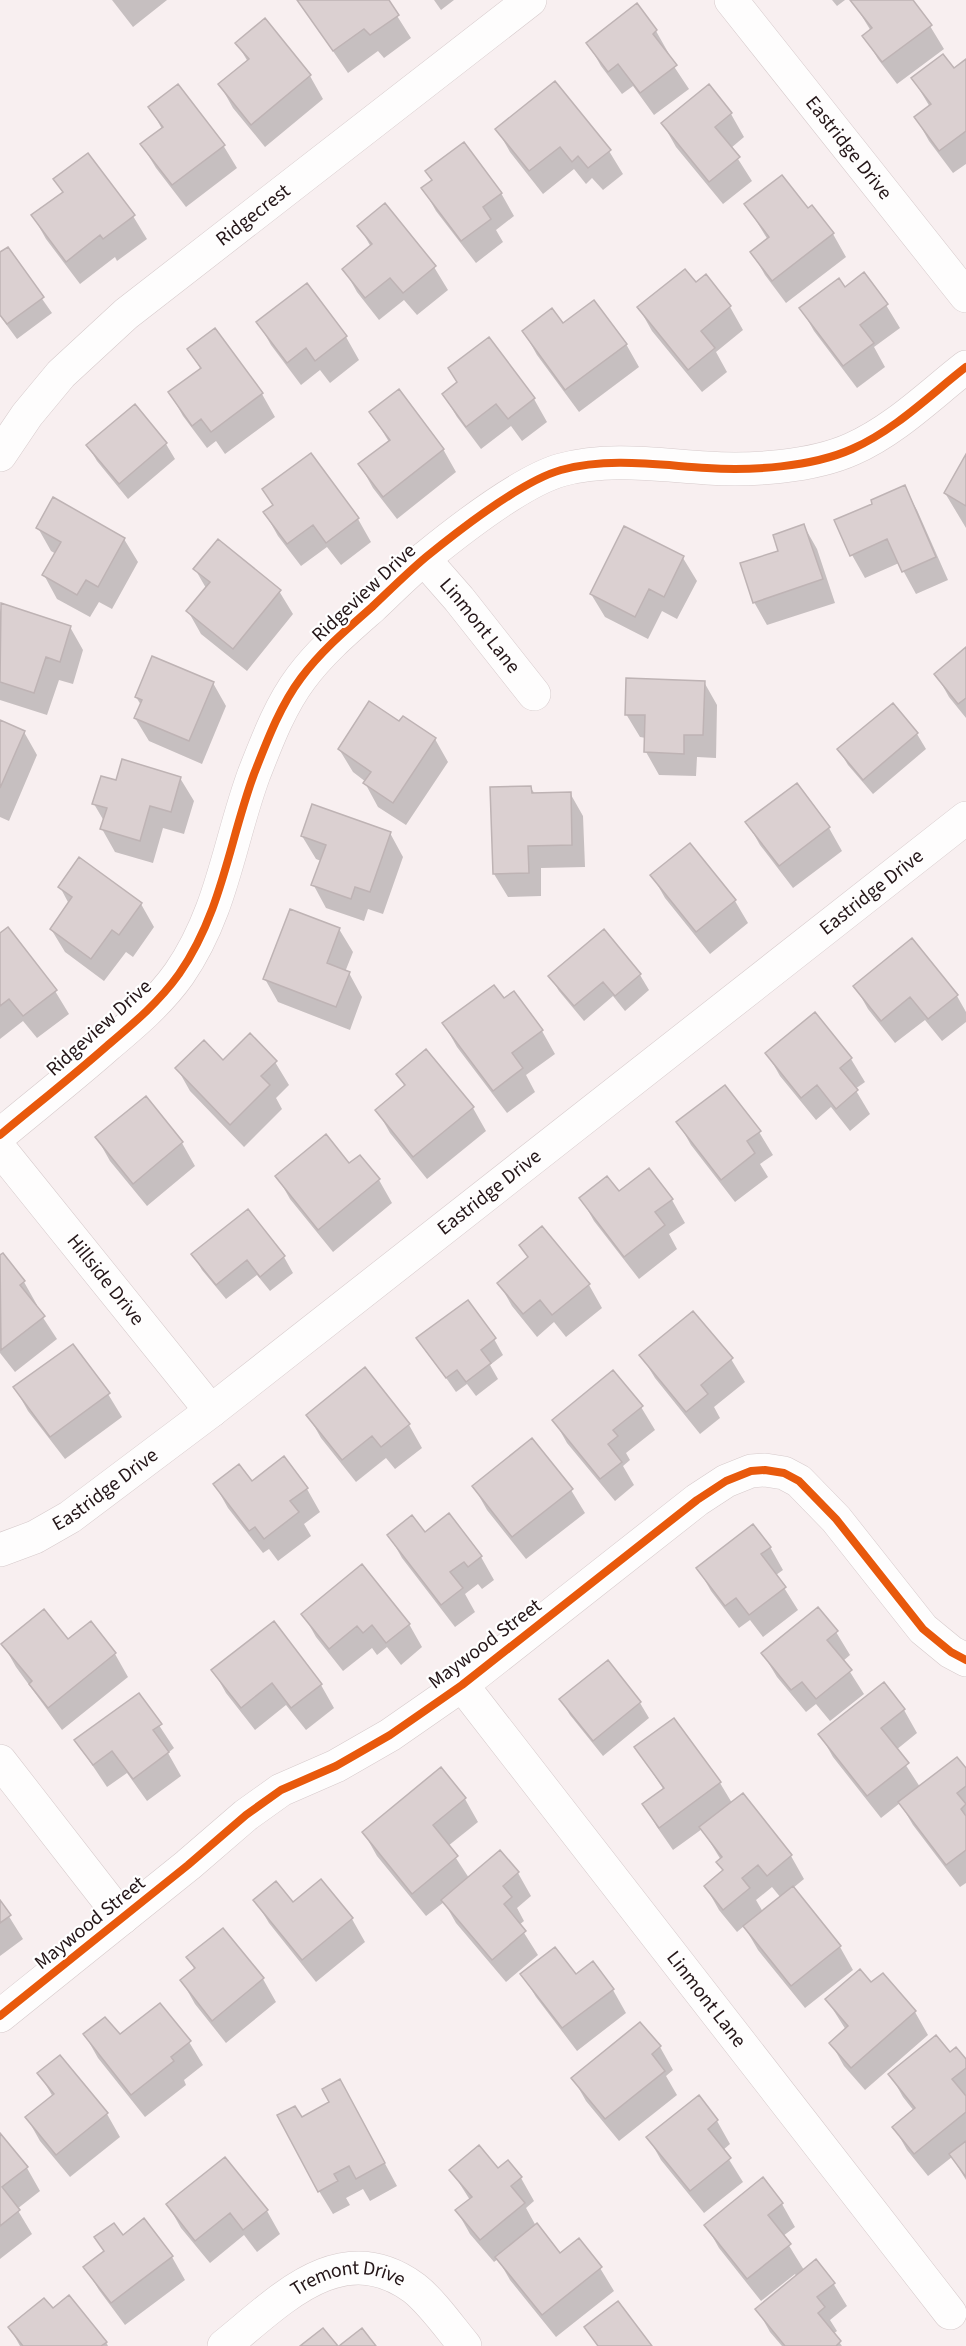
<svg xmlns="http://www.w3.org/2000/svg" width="966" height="2346" font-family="'Source Sans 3',sans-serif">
<rect width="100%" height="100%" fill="#f8eff0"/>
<path fill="#0003" fill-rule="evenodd" d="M112,0H167L133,27Z
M298,0H387L411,38L384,58L378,51L348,73Z
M434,0H454L441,10Z
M832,0H845L837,6Z
M852,0H911L930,26L944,49L897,84L878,59L864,36L871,31Z
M637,6L656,31L669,54L667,56L689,89L654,115L633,86L622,94L601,66L588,43Z
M265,21L310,76L323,99L265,147L233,108L220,85L248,62L237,43Z
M966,61V164L953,173L929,141L916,118L930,107L913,79L953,70Z
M709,86L731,114L744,137L731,148L752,181L723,204L676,147L663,124Z
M150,107L223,145L237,168L186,207L156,168L142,145L162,129Z
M497,129L609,151L623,174L603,190L592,178L586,184L574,169L543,194L510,152Z
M427,172L501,193L514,216L496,230L503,242L476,263L436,211L423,188L433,181Z
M55,180L133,216L147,239L117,261L115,257L80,284L46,239L33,216L63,193Z
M746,204L808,210L812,207L833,234L846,257L786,303L765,275L752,252L768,240Z
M359,226L434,267L448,290L417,315L404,300L379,320L357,292L344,269L371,247Z
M7,249L52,313L17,339L0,316V254Z
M705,276L730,307L743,330L716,352L727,372L702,392L652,331L639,308L695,284Z
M307,286L346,337L359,360L330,383L320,370L301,385L271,345L258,322Z
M844,289L886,305L900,328L874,347L885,367L857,388L814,331L801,308Z
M563,325L626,344L639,367L579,412L537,355L524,332Z
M215,330L262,394L275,417L225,454L216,441L207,448L183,416L170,393L201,370L189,349Z
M443,394L534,399L547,422L522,441L511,426L481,449L457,417Z
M371,412L443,449L456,472L397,519L373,488L360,465L389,442Z
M166,444L175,459L128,499L97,461L88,446Z
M310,456L358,519L371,542L341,565L327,547L301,566L278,536L265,513L274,507L264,490Z
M966,457V528L945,493Z
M904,487L917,510L948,580L916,594L899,563L865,578L852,555L874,504Z
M804,526L817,549L835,603L767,625L754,602L780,552Z
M38,528L124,539L138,562L112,609L99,602L90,617L57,599L44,575L56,554L51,551Z
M625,528L683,558L697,581L677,619L662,611L648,639L605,617L591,594Z
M195,569L279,591L293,614L247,671L201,634L188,611L206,588Z
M2,605L70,627L83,650L73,684L59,680L47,715L0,700V612Z
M966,649V718L949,697L936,674Z
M704,682L717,705L716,758L697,757L696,776L659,775L646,752V738L640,737L626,714Z
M213,683L226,706L202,764L149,741L135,718L141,705L136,697Z
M892,705L917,734L926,749L873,794L848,765L839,750Z
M0,721L24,732L37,755L9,821L0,817Z
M399,723L435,739L448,762L406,825L378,807L365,783L366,782L353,772L339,749Z
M180,778L194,801L184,834L163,828L153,863L115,852L102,829L104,821L94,804L117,782Z
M797,785L829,828L842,851L793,888L760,845L747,822Z
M530,787L535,794L570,793L583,816L585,867L541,868V896L508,897L494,874Z
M390,833L403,857L383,914L368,909L364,921L326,908L313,884L321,861L316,859L302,836Z
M652,875L735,901L748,923L710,954L665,898Z
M60,887L141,904L154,927L133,957L126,952L104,981L65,952L51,929L69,904Z
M339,929L353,952L345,972L349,973L362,997L350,1030L278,1002L265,979Z
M603,931L640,975L649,990L625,1011L613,996L584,1021L559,991L550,976Z
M0,935L55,991L69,1014L37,1038L23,1021L0,1039Z
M855,986L957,996L966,1012V1022L942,1041L925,1020L895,1043L868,1009Z
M815,1014L851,1059L865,1082L855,1089L870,1114L850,1131L831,1107L816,1120L780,1076L767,1053Z
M444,1024L542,1031L555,1054L526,1075L535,1092L507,1113L457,1047Z
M223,1062H275L289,1085L276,1098L282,1109L244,1147L190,1091L177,1068Z
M398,1074L473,1108L486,1131L427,1179L390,1133L377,1110L405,1087Z
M146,1099L182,1143L195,1166L147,1206L110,1161L97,1138Z
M678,1122L759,1132L773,1155L760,1164L768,1177L735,1202L691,1145Z
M360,1157L379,1180L392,1203L333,1252L290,1199L277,1176L349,1165Z
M618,1193L672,1200L685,1223L669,1234L677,1249L639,1279L594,1221L581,1198Z
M247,1211L284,1257L293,1273L270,1291L257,1275L226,1299L202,1270L193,1254Z
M521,1245L589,1285L602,1308L566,1337L554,1322L537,1337L512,1306L499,1283L529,1258Z
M3,1255L24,1282L37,1305L36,1307L57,1339L15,1372L0,1353V1257Z
M693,1313L731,1359L745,1382L714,1407L720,1418L700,1434L655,1378L641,1355Z
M418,1338L494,1339L503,1355L490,1365L498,1379L476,1396L467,1384L456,1392Z
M15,1388L108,1394L122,1417L65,1459L28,1411Z
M641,1407L655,1430L626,1453L630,1460L623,1466L634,1485L615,1501L567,1443L554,1420Z
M308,1415L409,1425L422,1448L395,1469L386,1458L356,1482L321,1438Z
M284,1458L307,1489L320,1512L304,1524L311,1536L278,1561L269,1549L263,1553L228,1508L215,1485L252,1483Z
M474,1487L571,1490L585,1513L526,1559L487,1510Z
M425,1534L481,1557L494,1580L482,1589L478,1584L465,1594L475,1612L455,1627L402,1558L389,1535Z
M770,1547L783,1570L776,1575L798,1610L763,1637L750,1620L739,1628L711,1591L698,1568Z
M303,1614L409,1624L422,1647L401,1665L387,1647L377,1655L372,1648L343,1671L316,1637Z
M90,1623L115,1654L128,1677L62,1730L16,1667L3,1644L68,1641Z
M836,1632L850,1655L843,1661L864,1694L830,1721L816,1704L806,1712L777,1677L763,1654Z
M213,1670L321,1685L334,1708L306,1730L286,1705L255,1730L226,1693Z
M884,1685L904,1710L917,1733L896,1750L920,1787L966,1770V1883L960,1887L913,1825L900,1803L881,1818L833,1757L820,1734Z
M139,1695L174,1748L168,1753L181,1776L147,1801L127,1773L107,1787L76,1741Z
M561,1700L640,1703L649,1718L603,1756L570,1715Z
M636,1748L720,1783L732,1803L742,1795L791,1856L804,1879L793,1888L840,1947L853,1970L805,2008L758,1950L744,1926L737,1932L719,1910L706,1887L724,1872L721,1860L702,1829L673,1850L657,1827L644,1805L664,1790ZM772,1887L781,1898L763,1912L756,1900Z
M440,1770L465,1799L478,1822L448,1846L469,1878L500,1852L518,1873L531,1896L517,1908L524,1921L519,1925L538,1955L506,1982L456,1923L444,1902L426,1916L377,1856L364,1833Z
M321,1881L352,1919L365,1942L316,1982L269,1923L255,1900L293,1904Z
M0,1902L23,1939L0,1956Z
M223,1930L263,1979L276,2002L226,2043L195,2004L182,1981L195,1970L188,1958Z
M593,1964L613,1990L626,2013L577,2051L536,1997L522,1974L576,1976Z
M883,1975L915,2012L928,2035L865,2090L844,2066L831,2043L846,2030L827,2000L871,1984Z
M640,2024L660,2047L673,2070L666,2076L677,2095L619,2141L586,2101L573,2078Z
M85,2035L189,2042L203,2065L184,2080L186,2085L145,2117L98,2058Z
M950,2054L966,2062V2180L952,2157L928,2176L907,2150L894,2127L914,2111L903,2097L890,2074Z
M39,2073L107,2114L120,2137L70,2177L40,2141L27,2118L53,2097Z
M353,2104L397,2186L370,2201L363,2189L346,2198L350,2205L333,2214L319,2191L301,2119Z
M717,2121L730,2144L723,2150L743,2182L704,2213L661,2160L648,2137Z
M0,2135L27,2168L40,2191L17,2209L32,2234L0,2259Z
M451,2170H498L521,2178L534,2201L526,2208L536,2226L560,2255L600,2268L614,2291L556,2337L510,2280L498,2259L494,2262L470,2234L457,2211L470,2200Z
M782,2204L795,2227L783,2236L804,2270L833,2283L847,2306L830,2320L837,2331L833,2334L842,2346H782L770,2332L757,2309L797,2277L795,2274L761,2301L719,2248L706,2225Z
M168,2205L267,2211L280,2234L257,2252L244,2235L210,2263L181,2228Z
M122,2237L172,2257L185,2280L125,2325L99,2290L85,2267Z
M53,2310L106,2342L108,2346H20L10,2328Z"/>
<path fill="#dbd0d1" stroke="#beb3b4" stroke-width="1.5" d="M297,0H389L399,15L370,35L364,29L333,51Z
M850,0H913L932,25L882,62L862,36L872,28Z
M637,3L657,30L653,34L677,65L640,93L618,64L608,72L586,43Z
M265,18L311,75L251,125L218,84L249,59L235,43Z
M943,54L954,68L966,59V131L939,151L914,117L931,104L911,78Z
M555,81L611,150L588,168L578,156L572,162L560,147L529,171L495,129Z
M178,84L225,145L172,185L140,144L163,127L148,107Z
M709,84L732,113L715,127L740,157L709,182L661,123Z
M464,142L502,193L483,207L491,219L461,241L421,188L432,180L425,171Z
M88,153L135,215L103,239L100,235L66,262L31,215L63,192L53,179Z
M782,175L808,208L812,205L834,233L772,281L750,252L769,237L744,204Z
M385,203L436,266L403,293L390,278L365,298L342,269L372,244L357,226Z
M8,247L44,297L7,324L0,315V252Z
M685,269L696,282L706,274L731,306L701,331L715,348L688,370L637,307Z
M864,272L888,304L860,325L874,343L843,366L799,308L839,278L845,287Z
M307,283L347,336L315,361L306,348L287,363L256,322Z
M594,300L627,344L565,390L522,331L552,308L563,323Z
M215,328L263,393L211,432L201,419L192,426L168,392L201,368L187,349Z
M489,337L535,398L508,419L496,404L466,427L442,394L457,382L448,368Z
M399,389L444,449L383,497L358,464L390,440L369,412Z
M135,404L167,443L119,484L86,445Z
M311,453L359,518L326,543L313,525L287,544L263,512L273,505L262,489Z
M966,454V506L944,493Z
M905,485L936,557L902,572L887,539L850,556L834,520L872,504L871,500Z
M53,497L125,538L98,587L86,580L77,595L42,575L61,542L36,528Z
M804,524L823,579L753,603L740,563L778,551L773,535Z
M624,526L684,556L664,597L649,589L635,617L590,594Z
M218,539L281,590L233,649L186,611L210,582L193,569Z
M1,603L71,626L60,662L46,657L34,693L0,682Z
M966,647V698L958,704L934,674Z
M152,656L214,682L189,741L134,718L142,700L135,697Z
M626,678L705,681L703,735H684V754L644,752L645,715H625Z
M369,701L399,721L403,716L436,738L393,803L363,783L371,772L338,749Z
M893,703L918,733L863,780L837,749Z
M0,720L25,731L0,788Z
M122,759L181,777L171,812L150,806L140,841L100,829L107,808L92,804L101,776L116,780Z
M797,783L830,827L779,866L745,822Z
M531,786L532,793L571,792L572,845L528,846L529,873L493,874L490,787Z
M312,804L391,832L370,892L355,887L351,899L311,885L326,845L301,836Z
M690,843L736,900L696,932L650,875Z
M79,857L142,903L119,935L112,930L91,959L50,929L72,897L58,887Z
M290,909L340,928L327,963L350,972L336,1007L263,979Z
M8,927L57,990L23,1016L9,999L0,1006V933Z
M604,929L641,974L615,996L603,982L574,1006L548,976Z
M912,938L958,995L928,1019L910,997L881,1021L853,986Z
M494,985L504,998L514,991L543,1030L512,1053L523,1068L493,1091L442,1023Z
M815,1012L852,1058L840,1068L858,1090L836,1109L817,1085L801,1098L765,1053Z
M250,1033L277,1061L261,1076L270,1085L230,1125L175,1068L204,1040L223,1060Z
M426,1049L474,1107L413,1157L375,1110L405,1085L396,1074Z
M725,1085L761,1131L747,1141L755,1153L721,1180L676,1122Z
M146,1096L183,1142L133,1184L95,1137Z
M326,1134L349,1163L360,1155L380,1179L318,1230L275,1176Z
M649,1168L673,1199L655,1212L665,1225L624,1257L579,1198L607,1176L619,1191Z
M248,1209L285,1256L260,1277L247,1260L216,1285L191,1254Z
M542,1226L590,1284L552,1315L540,1300L523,1314L497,1283L528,1257L519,1245Z
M3,1253L25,1281L20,1285L45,1316L1,1350L0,1255Z
M468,1300L496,1338L481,1350L491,1363L466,1382L457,1370L446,1378L416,1338Z
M693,1311L733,1358L701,1385L708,1394L686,1412L639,1355Z
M73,1344L110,1393L50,1437L13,1387Z
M365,1367L410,1424L381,1447L372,1436L342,1460L306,1415Z
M613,1370L643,1406L613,1430L618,1436L608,1444L622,1462L600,1479L552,1420Z
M532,1438L573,1489L512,1537L472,1486Z
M284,1456L308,1488L290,1501L299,1512L264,1539L255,1527L249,1531L213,1484L239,1464L252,1481Z
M449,1513L482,1556L468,1567L464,1562L450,1572L463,1588L441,1605L387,1535L412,1515L425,1532Z
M753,1524L771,1547L761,1554L786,1587L749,1615L736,1598L725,1606L696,1568Z
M362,1564L410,1624L386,1643L372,1625L363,1633L357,1626L329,1649L301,1614Z
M818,1607L838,1631L827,1640L852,1670L816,1699L802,1682L791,1690L761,1653Z
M44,1609L68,1639L91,1621L116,1653L48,1708L29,1684L32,1681L1,1644Z
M274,1621L322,1684L291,1708L272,1683L241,1708L211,1670Z
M608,1660L641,1702L593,1741L559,1699Z
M884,1682L905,1709L881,1728L909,1763L867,1796L818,1734Z
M139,1693L162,1724L153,1730L169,1752L133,1779L112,1751L93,1765L74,1740Z
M674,1718L721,1782L659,1828L642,1804L664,1788L634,1747Z
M957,1757L966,1768V1786L957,1793L966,1804L961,1809L966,1816V1850L946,1865L898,1802Z
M441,1767L466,1798L433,1825L458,1856L412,1894L362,1832Z
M743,1793L792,1855L767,1876L758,1865L742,1878L750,1888L723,1910L704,1886L723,1870L716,1862L722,1857L699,1827Z
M500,1850L519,1872L503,1886L512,1897L504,1904L526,1931L492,1960L441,1900Z
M321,1879L353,1918L302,1960L253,1900L276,1881L293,1902Z
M793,1886L841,1946L791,1986L743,1926Z
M0,1900L11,1915L0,1923Z
M223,1928L264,1978L212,2021L180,1980L195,1968L186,1957Z
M555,1947L576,1974L593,1961L614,1989L562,2028L520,1974Z
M860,1969L871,1982L883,1973L916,2011L851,2068L829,2043L848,2026L825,1999Z
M160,2003L191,2041L171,2057L174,2061L131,2095L83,2034L105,2017L120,2034Z
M640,2022L661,2046L652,2054L665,2071L605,2119L571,2078Z
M936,2035L950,2052L956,2047L966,2059V2068L952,2079L966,2096V2112L914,2154L892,2127L915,2108L888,2074Z
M60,2055L108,2113L56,2155L25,2117L54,2094L37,2073Z
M340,2079L385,2163L356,2179L349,2166L334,2174L338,2181L318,2192L277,2115L295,2106L302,2117L329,2102L322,2089Z
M699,2095L718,2120L708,2129L731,2158L690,2191L646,2137Z
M0,2133L28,2167L2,2187L20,2210L0,2226Z
M966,2141V2177L949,2154Z
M479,2145L498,2168L508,2160L522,2177L511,2186L525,2203L480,2240L455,2210L472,2197L449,2170Z
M225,2157L268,2210L243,2230L230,2213L195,2241L166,2204Z
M763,2177L783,2203L768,2215L791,2244L747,2279L704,2225Z
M144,2218L173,2256L111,2303L83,2267L104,2251L94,2237L114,2223L123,2235Z
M537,2223L560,2253L579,2238L602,2267L542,2315L495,2257Z
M816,2259L835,2283L817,2297L825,2307L818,2313L841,2341L836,2346H785L755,2309Z
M69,2295L107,2342L101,2346H23L8,2327L44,2298L53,2308Z
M618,2301L652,2346H598L584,2327Z
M323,2328L338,2346H300Z
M362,2328L376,2346H339Z"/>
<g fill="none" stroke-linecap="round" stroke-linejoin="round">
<defs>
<g id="street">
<path id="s1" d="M731,0L966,296"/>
<path id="s2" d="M0,455L27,415L61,374L126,314L530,0"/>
<path id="s3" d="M424,559L459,599L534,694"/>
<path d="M0,1135C36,1105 73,1076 108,1045C134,1023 159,1002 179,974C222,912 229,842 254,774C267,741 280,706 301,678C321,651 347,629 372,607C390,590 407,573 426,557C458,531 522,481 561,470C609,457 658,465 707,468C751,471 812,467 852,449C895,430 930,395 966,367"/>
<path id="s4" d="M0,1149L211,1411"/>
<path id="s5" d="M0,1550L35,1537L70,1517L211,1411L966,818"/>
<path id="s6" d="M462,1685L950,2313"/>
<path d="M0,1761L122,1918"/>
<path d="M0,2016L188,1865L246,1815L281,1790L336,1766L390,1735L462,1685L697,1500L726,1481L751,1471L765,1470L784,1473L799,1481L836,1519L923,1629L951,1652L966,1660"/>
<path id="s7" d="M224,2346C279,2302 340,2234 414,2288C432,2302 450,2328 465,2346"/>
</g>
</defs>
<use href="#street" stroke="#d6cacb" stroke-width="34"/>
<use href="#street" stroke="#fefdfd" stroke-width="33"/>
<defs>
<path id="cycleway" d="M0,1135C36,1105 73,1076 108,1045C134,1023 159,1002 179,974C222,912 229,842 254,774C267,741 280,706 301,678C321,651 347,629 372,607C390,590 407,573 426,557C458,531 522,481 561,470C609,457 658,465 707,468C751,471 812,467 852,449C895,430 930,395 966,367
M0,2016L188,1865L246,1815L281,1790L336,1766L390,1735L462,1685L697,1500L726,1481L751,1471L765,1470L784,1473L799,1481L836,1519L923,1629L951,1652L966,1660"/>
</defs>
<use href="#cycleway" stroke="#fff" stroke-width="11"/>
<use href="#cycleway" stroke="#e8590c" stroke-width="8"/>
</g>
<g text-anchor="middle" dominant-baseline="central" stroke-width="4.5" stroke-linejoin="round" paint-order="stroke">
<g font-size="20" fill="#241618" stroke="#fff">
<text stroke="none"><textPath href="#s1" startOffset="189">Eastridge Drive</textPath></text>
<text stroke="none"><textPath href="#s2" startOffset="351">Ridgecrest</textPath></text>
<text transform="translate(364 593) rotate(-43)">Ridgeview Drive</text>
<text stroke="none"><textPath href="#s3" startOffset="87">Linmont Lane</textPath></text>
<text stroke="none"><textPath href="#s5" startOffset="1094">Eastridge Drive</textPath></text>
<text transform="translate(99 1028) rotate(-42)">Ridgeview Drive</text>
<text stroke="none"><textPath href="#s5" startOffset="608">Eastridge Drive</textPath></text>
<text stroke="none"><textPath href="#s4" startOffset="168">Hillside Drive</textPath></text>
<text stroke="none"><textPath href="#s5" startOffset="122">Eastridge Drive</textPath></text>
<text transform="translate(485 1644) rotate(-37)">Maywood Street</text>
<text transform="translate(90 1923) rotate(-39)">Maywood Street</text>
<text stroke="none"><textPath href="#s6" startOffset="398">Linmont Lane</textPath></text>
<text stroke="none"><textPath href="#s7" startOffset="147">Tremont Drive</textPath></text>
</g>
</g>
</svg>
